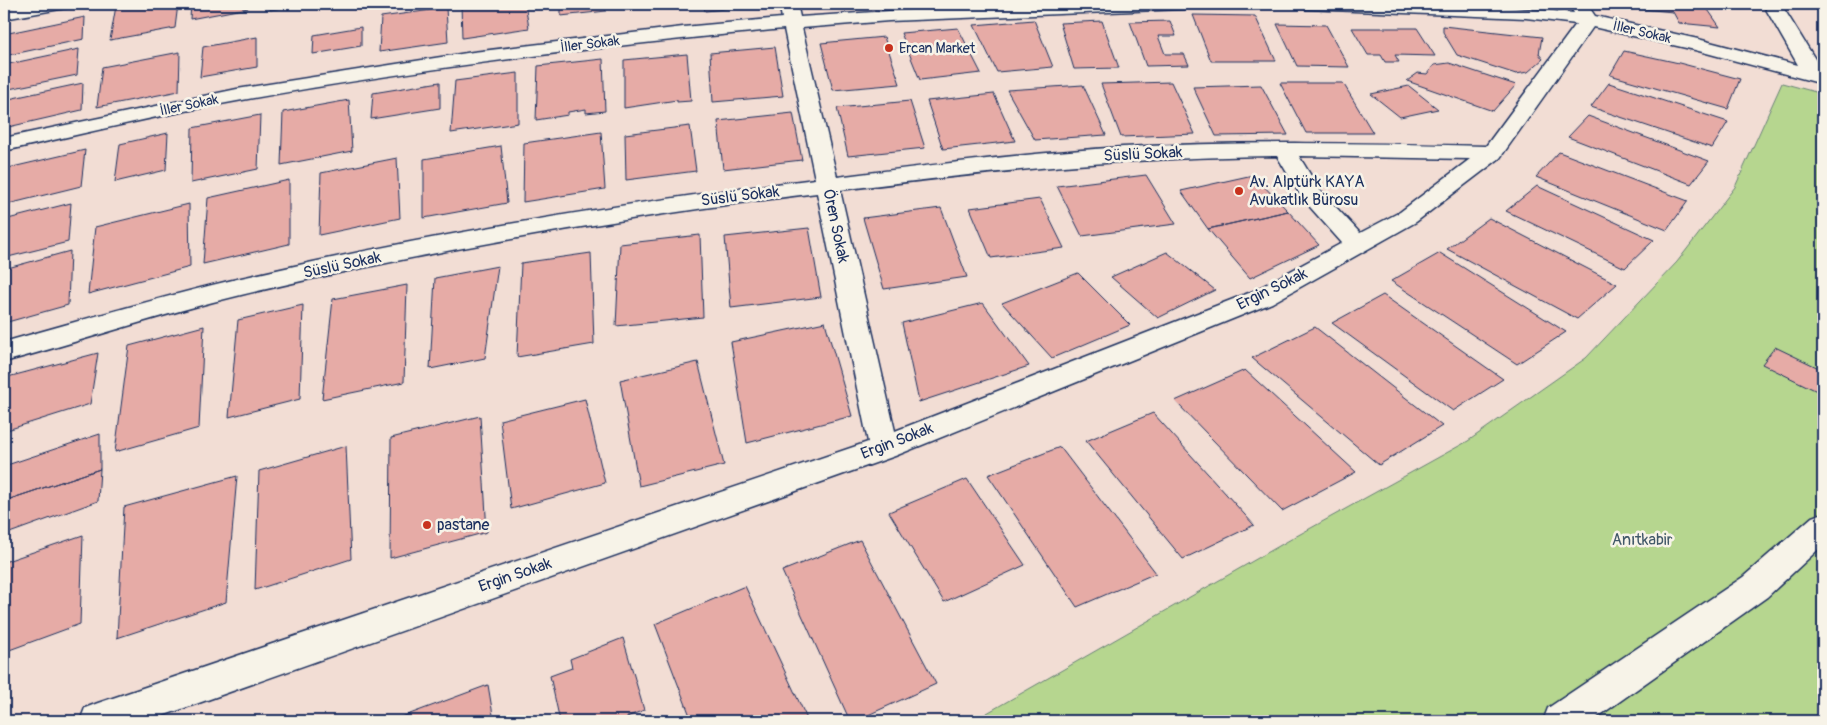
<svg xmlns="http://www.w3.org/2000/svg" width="1827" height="725" font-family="Pangolin,sans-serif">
<rect width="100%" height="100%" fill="#f2ddd4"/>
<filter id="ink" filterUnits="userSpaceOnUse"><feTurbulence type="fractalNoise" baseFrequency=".02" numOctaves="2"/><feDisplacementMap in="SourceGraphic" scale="10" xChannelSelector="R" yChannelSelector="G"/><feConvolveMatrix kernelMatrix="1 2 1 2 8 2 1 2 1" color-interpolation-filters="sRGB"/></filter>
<g filter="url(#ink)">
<path fill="#b6d68f" stroke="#688276" d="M1782,83L1823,94V721H973L1293,538L1468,441L1586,358L1677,262L1735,187Z"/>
<path fill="#e6aba6" stroke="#1b2f5e" d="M131,4H178L175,28L110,40L116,6Z
M191,4H248V8L190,19Z
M271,4H312L270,10Z
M344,4H374L344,8Z
M461,4H525L529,28L462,38Z
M561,4H605L606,11L561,16Z
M624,4H670L624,9Z
M703,4H765L766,5L705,11Z
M1612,4H1704L1720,27L1679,23L1673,12L1613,6Z
M446,8L448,42L379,52L381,17Z
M1193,15L1255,16L1276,61H1211Z
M85,17L84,39L4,56V34Z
M1034,20L1053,67L997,72L974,25Z
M1102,21L1119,68L1074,69L1060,23Z
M1170,21L1176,36H1158L1165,54H1184L1189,65L1146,66L1130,22Z
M1277,24L1326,25L1349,67L1297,66Z
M1443,26L1542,37L1539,54L1543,59L1528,72L1516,74L1457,55L1443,32Z
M361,27V46L313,54L314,35Z
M958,28L981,73L920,80L901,33Z
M1352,28H1417L1435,56L1395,55L1399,62H1385L1381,55H1368Z
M257,37V67L200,77L203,47Z
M884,37L900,84L833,90L821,43Z
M775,47L783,96L713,102L710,53Z
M79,49L77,75L4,90V65Z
M1624,51L1679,63L1740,79L1728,109L1610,75Z
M180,52L179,91L97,107L102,67Z
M687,54L691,101L677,102V100L624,108V60Z
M603,59L605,111L586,113V109L568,112V115L536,120L538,66Z
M1449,63L1516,85L1493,111L1407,81L1418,73L1427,74L1434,65Z
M518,73V123L451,133L455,81Z
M440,82V108L371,119L373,93Z
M1171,82L1195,134L1121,137L1101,84Z
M83,83L82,110L4,128V100Z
M1280,83H1343L1373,133H1306Z
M1609,83L1728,122L1712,148L1591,107Z
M1083,85L1106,135L1035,140L1007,90Z
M1261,85L1288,135L1216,136L1193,87Z
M1409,86L1438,109L1400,117L1371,94Z
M994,94L1015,141L943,149L927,101Z
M349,100L352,151L281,165L283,112Z
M910,101L925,148L848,156L837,108Z
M793,113L802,160L723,169L718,121Z
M260,115L258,169L191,183L192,128Z
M1588,116L1709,161L1691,184L1568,137Z
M690,126L696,171L626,180L625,134Z
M601,132L605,189L523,202L524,143Z
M168,133L166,170L115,182L120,144Z
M501,146L507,203L424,218V159Z
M85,150L81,186L4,205V169Z
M1559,152L1688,201L1667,230L1536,177Z
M397,158L400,218L319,235L321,173Z
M1146,175L1176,224L1082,236L1057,186Z
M1253,175L1288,211L1208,229L1181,191Z
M289,180V244L203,264L208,198Z
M1537,186L1654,240L1625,268L1506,211Z
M1040,199L1064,248L991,258L970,208Z
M71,203L68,242L4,258V220Z
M189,204L190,267L88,294L95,227Z
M941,208L967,277L884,289L863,218Z
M1288,211L1319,245L1250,278L1208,229Z
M1489,218L1617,284L1577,319L1447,249Z
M809,228L821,297L731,308L725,237Z
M700,235L703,317L616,326L620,244Z
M70,251L68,305L4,323V269Z
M1167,252L1215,290L1158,318L1111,277Z
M591,253L594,344L517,357L521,263Z
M1440,253L1566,332L1517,364L1391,281Z
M498,266L485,358L430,369L435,278Z
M1078,273L1130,325L1052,358L1002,303Z
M407,285L404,382L322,399L333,299Z
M1383,295L1503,379L1453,411L1332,323Z
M983,303L1029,366L919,402L902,323Z
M303,305L300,399L229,417L238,320Z
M825,322L852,416L747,443L731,342Z
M204,326L199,428L115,452L129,346Z
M1315,327L1442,426L1379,465L1252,358Z
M1775,347L1823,370V386L1819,392L1762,364Z
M98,353L90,404L4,431V378Z
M698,362L724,465L639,486L620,380Z
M1245,370L1356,472L1282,511L1175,401Z
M585,399L605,483L511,509L500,420Z
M1153,413L1254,525L1183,559L1086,441Z
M480,416L487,532L390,558L391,438Z
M100,434V469L4,501V466Z
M346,446L351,559L255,590L259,471Z
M1060,447L1156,573L1077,607L988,475Z
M100,469L98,501L4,535V501Z
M237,476L226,602L117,638L124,507Z
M967,479L1025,565L944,602L889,512Z
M83,535L80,624L4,652V562Z
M860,540L936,684L855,721H850L782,571Z
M745,586L808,721H692L655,624Z
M623,638L644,710L627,717L628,721H560L550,676L572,668L570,659Z
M488,685L494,721H391Z"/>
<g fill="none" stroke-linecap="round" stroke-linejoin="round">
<defs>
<path id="street" d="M31,4H69L66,8L60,9L4,19V9Z
M779,4H797L800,17L889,11L1056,4H1192L1189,8L1183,9L889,21L802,28L837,177C932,165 1027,153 1123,147C1244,141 1364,143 1486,146L1576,24L1526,18L1306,9L1300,8L1297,4C1390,4 1482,3 1574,13L1569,4H1587L1595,16L1698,39L1798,65L1763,4H1781L1823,72V84L1695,50L1593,27L1500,158L1416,222L1272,303L895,456L148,721H80L85,708L98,703L868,442L817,193C624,217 431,250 241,295C161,314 83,341 4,362V342C82,320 161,297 241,278C430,234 622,203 815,179L784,29C601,46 418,68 237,101C159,115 82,134 4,151V138L237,89L473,52L683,27L782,18ZM1277,156L1302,198L1342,243L1254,291L895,431L840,190C985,172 1130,157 1277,156ZM1299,156L1470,159L1400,212L1360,233L1319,189Z
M1823,513V545L1767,597L1592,721H1543L1548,708L1743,577L1812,517Z"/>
</defs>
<use href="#street" stroke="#1b2f5e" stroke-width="3"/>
<use href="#street" fill="#f7f3e8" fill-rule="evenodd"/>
</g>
</g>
<g fill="#c8321e" stroke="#f7f3e8" stroke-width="2">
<circle cx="889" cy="48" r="5"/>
<circle cx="1239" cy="191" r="5"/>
<circle cx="427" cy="525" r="5"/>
</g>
<g text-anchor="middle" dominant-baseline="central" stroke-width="5" stroke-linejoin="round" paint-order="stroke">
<g font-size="14" fill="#1b2f5e" stroke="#f7f3e8">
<text transform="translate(1642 32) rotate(13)">İller Sokak</text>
<text transform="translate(590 44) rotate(-7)">İller Sokak</text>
<text transform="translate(189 105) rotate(-12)">İller Sokak</text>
</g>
<g font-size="14" fill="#1b2f5e" stroke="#f7f3e8" text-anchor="start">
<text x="899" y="48">Ercan Market</text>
</g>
<g font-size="16" fill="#1b2f5e" stroke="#f7f3e8">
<text transform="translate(1143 154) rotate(-3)">Süslü Sokak</text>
<text transform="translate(740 196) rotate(-7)">Süslü Sokak</text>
<text transform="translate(836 226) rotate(78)">Ören Sokak</text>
<text transform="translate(342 265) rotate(-12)">Süslü Sokak</text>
<text transform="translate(1272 289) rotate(-26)">Ergin Sokak</text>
<text transform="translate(897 441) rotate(-21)">Ergin Sokak</text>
<text transform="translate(515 575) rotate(-19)">Ergin Sokak</text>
</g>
<g font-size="16" fill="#1b2f5e" stroke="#f7f3e8" text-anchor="start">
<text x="1249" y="182">Av. Alptürk KAYA<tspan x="1249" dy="18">Avukatlık Bürosu</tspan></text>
<text x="437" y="525">pastane</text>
</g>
<g font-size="16" fill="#42596a" stroke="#f7f3e8">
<text x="1642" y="540">Anıtkabir</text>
</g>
</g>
<rect width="1827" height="725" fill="none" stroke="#f7f3e8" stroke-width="20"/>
<rect x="10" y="10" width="1807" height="705" fill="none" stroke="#1b2f5e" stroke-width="2" filter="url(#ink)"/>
</svg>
